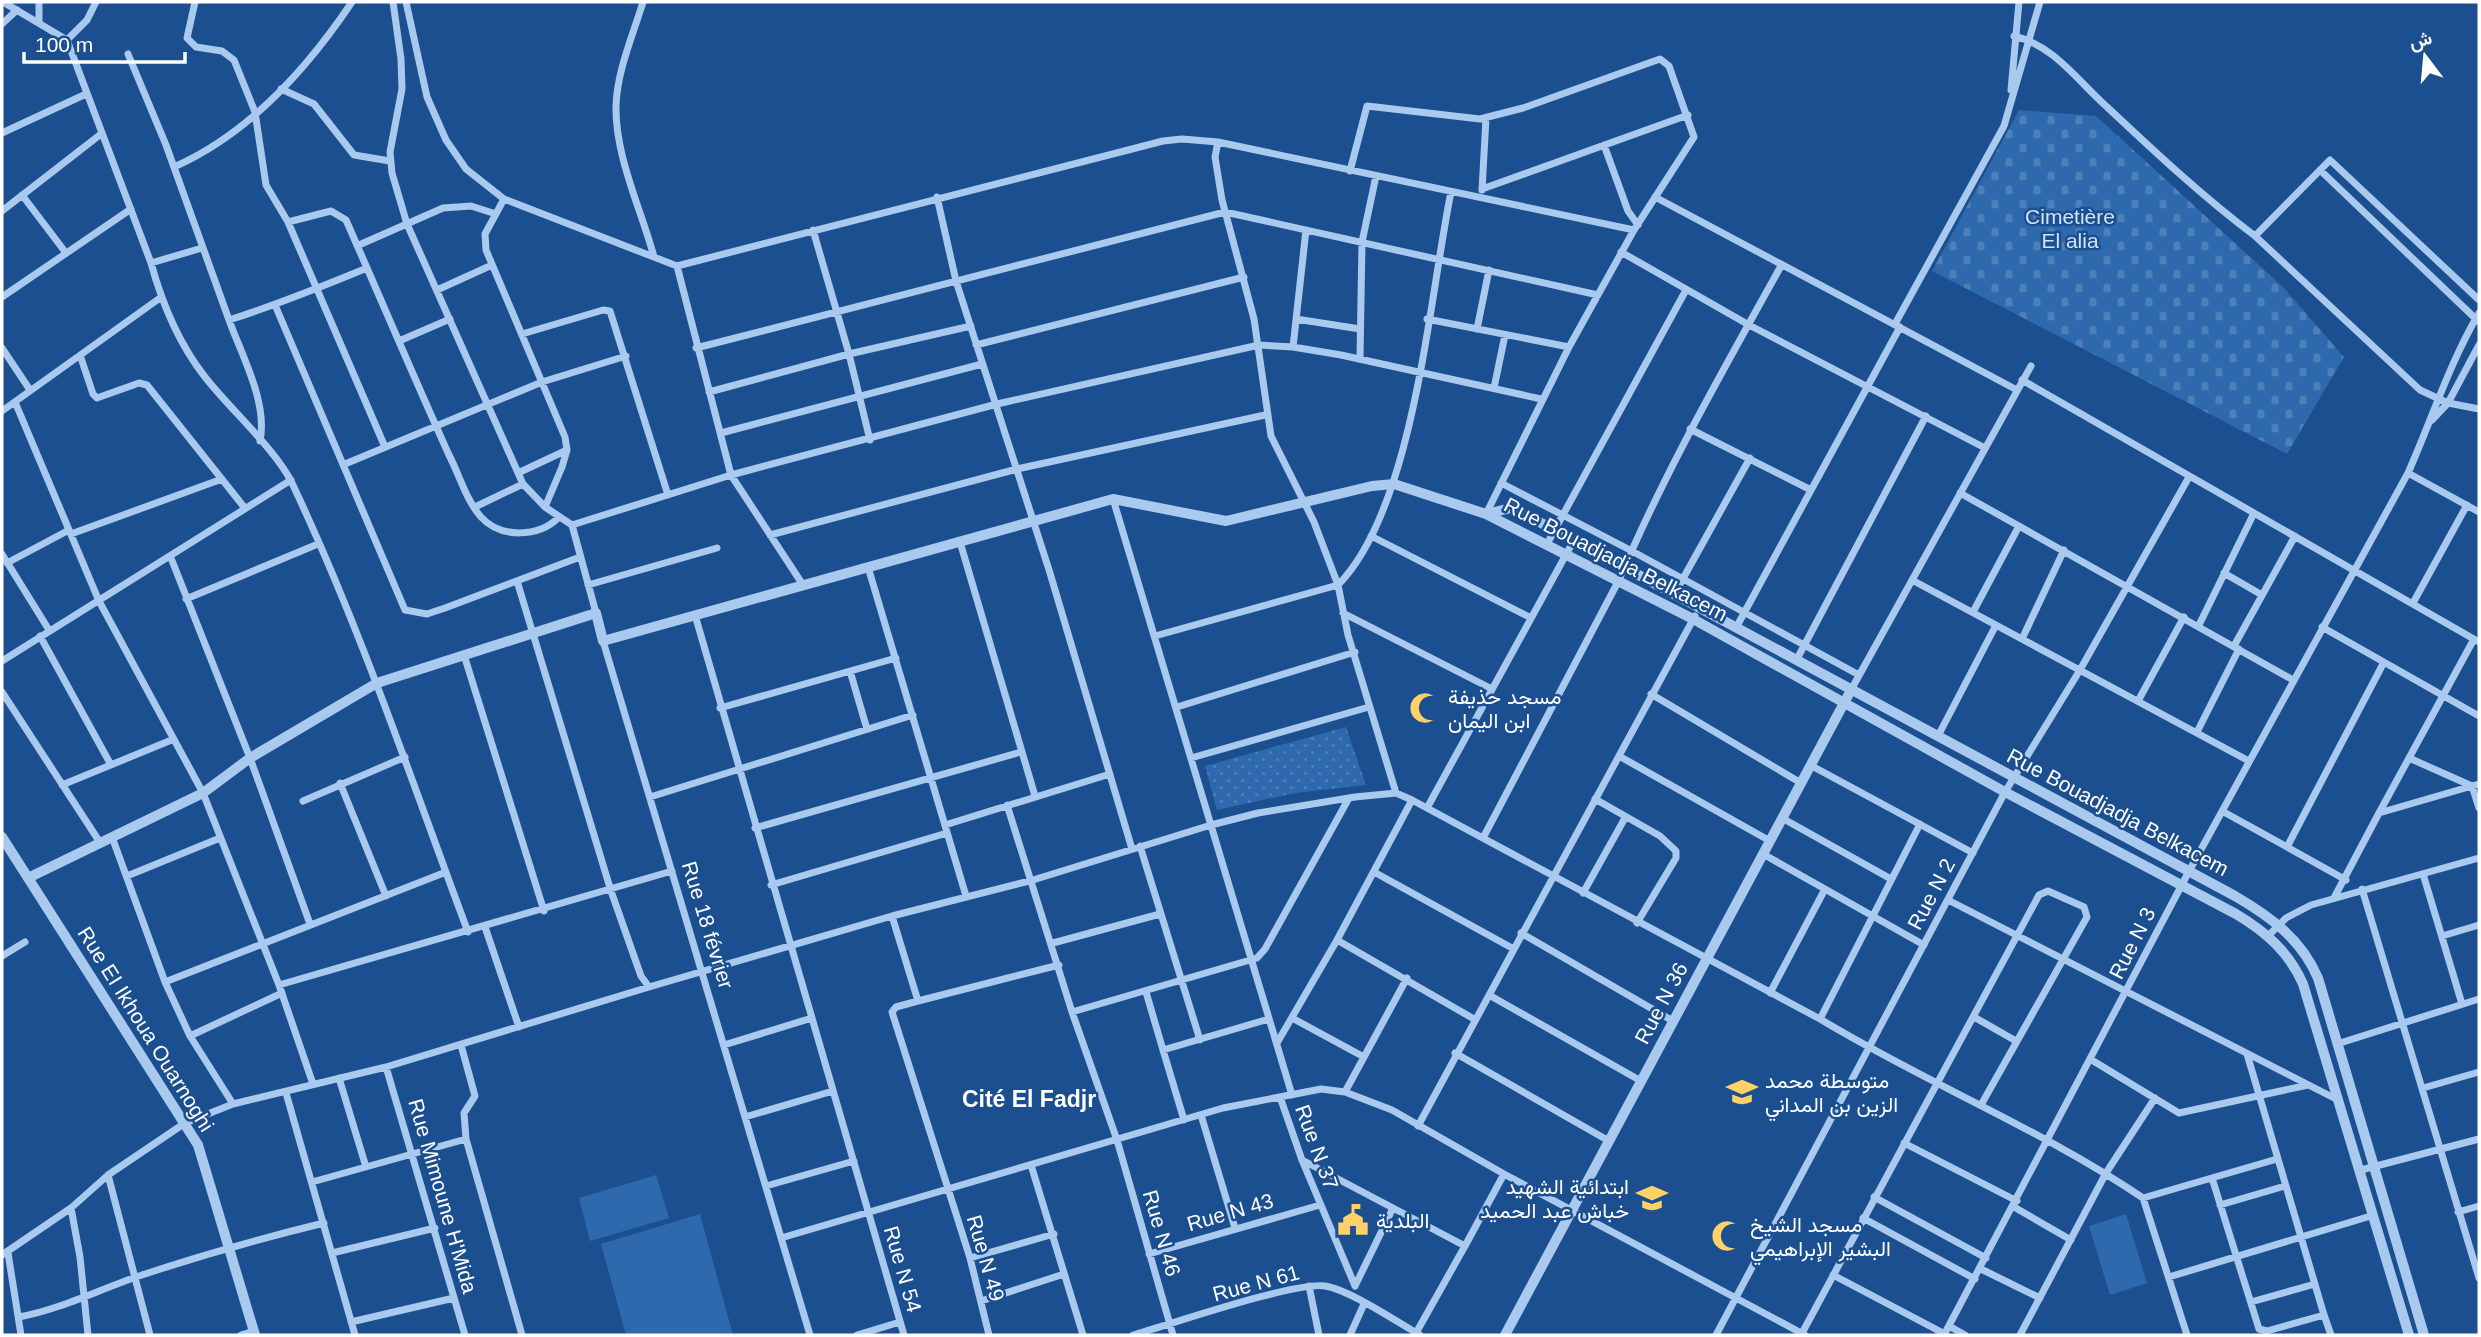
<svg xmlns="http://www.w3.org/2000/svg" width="2481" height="1337" font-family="Helvetica,Vazirmatn,sans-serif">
<defs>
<pattern id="grass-dots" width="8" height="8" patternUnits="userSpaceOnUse" patternTransform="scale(1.75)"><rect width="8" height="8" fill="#2e69ad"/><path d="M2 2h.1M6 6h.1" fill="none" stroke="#4d80b9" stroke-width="1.8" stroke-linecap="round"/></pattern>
<pattern id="cemetery-stones" width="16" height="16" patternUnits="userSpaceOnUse" patternTransform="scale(1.75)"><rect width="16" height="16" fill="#2e69ad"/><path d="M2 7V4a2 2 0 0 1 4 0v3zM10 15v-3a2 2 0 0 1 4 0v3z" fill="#4d80b9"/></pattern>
</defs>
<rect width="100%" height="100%" fill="#1b4f8f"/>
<path fill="url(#grass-dots)" d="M1346,727L1366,785L1295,793L1217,810L1205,766Z"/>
<path fill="url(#cemetery-stones)" d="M2019,110L2096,116L2282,286L2344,357L2287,454L1932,271Z"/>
<path fill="#2e69ad" d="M656,1175L669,1218L590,1241L579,1198Z
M700,1214L733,1335H626L601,1244Z
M2126,1214L2147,1283L2110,1295L2089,1226Z"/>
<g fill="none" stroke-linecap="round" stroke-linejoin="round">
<path stroke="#a9c9ee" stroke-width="7" d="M3,2L67,40L151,263C162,303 179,344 205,377C229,408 276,450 292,483C361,629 412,782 468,932
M195,2L187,38L196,47L222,51L234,60L255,112L266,185L288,222
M393,2L401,59L402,89L390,152L392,173L407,224L523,484L545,507L572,525L731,475L997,404L1259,345L1293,347L1341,355L1541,399
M406,2L427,97L446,140L466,169L504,199L677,266L1163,141L1182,139L1218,142
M643,2C633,35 617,71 616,106C615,156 641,209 654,257
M39,23V2
M2,24L17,10
M2014,36C2053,45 2077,80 2106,106C2154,151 2203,197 2255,236
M67,40L87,20L96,2
M128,54L166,145L229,320C276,305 321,287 367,268L346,220L331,211L288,222L385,447
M281,89L314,104L354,155L390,161
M2011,90L2019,2
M2,133L86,94
M1604,145L1628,211L1638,225
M174,167C249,134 307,69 352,2
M2320,170L2479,322
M1350,171L1367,106L1480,119L1523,108L1660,59L1669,66L1694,137L1634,230L1569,347L1486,514
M1482,189L1688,115
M1482,190L1486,118
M22,195L66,253
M937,197L956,281L1050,573L1132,849
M1655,197L2017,390
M504,199L485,234L486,250L565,437L567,450L562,467L545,507
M2,211L101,134
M813,230L849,354L870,440
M359,245L443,208L471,206L496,214
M1621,252L1749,325L1985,448
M151,263L202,248
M677,266L731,475L803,585
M367,268C394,330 421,393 449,455C459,474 466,500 481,517C501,539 539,537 558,518
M437,290L492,265
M2,297L131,209
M2479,300L2330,160L2255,236L2420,390L2448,403L2479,409
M275,305L405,610L427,614L445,608L580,557
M1296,319L1360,329
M1427,319L1569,347
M229,320C242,356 268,403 260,441
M1895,324L2004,126L2040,2
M1477,329L1489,270
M522,334L603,310L610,311L668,495
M399,341L450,319
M976,345L1244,277
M1293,347L1306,230
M2,348L30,390
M696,348L1225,212L1598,295
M80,355L93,394L97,398L139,383L147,385L244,507
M1360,358L1362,242L1376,176
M2022,380L2479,642
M1494,388L1505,335
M709,392L849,354L971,326
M15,402L99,601L203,793L279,985L313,1084
M2,411L160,298
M2432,420L2448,403L2479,345
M1690,429L1809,489
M721,433L982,364
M345,464L542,382L626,356
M518,473L567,450
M2408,473L2479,512
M1501,483L1630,550L1859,675
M1960,493L2293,680
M1113,499L1292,1095
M475,507L523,484
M572,525L596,613
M71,534L222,479
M770,535L1017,469L1265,415
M1371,536L1531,618
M960,542L1035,796
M1547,544L1686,290
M2,554L49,630
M171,558L250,758L310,924
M7,563L69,530
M868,567L966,896
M2224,573L2262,595
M1912,580L2249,761
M517,581L611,891L641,976L649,987
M588,585L717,548
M1675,593L1750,458
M186,599L318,544
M2413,603L2467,505
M1973,612L2019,526
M1343,613L1492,689
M695,615L904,1335
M2199,625L2254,513
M1737,626L1900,327
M2322,627L2479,716
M40,636L111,765
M1155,636L1338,585L1314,522L1271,436L1254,319L1222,200L1215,157L1218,142L1634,230
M2022,639L2064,550
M603,641L810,1335
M2234,646L2295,536
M464,655L544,911
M1797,659L1926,416
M2,661L291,480
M850,671L867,729
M1851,690L2031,366
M2,692L99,841
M1651,694L1801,783
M2138,701L2184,617
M1177,707L1355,652
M720,708L896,658
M2197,732L2239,649
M1938,736L1996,625
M1619,756L1770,841
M1191,758L1369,707
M2409,758L2472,786L2479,808
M1810,765L1973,853
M340,783L386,896
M62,785L174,739
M1396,793L1348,635L1338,585C1414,508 1429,299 1451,192
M650,797L913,715
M1595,799L1660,836L1676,851V858L1637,923
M303,801L405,757
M1007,805L1072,1012L1117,1140L1173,1335
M1427,808L1574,540
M2222,811L2287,847L2384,662
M2379,813L2474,639
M1782,818L1891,879
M945,825L1110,774
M755,828L1021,752
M112,837L165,982L190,1036L233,1104
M1483,838L1619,580C1665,471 1724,369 1781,266
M1140,846L1200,1040
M2287,847L2346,880
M1763,854L1924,945
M1374,872L1512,948
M2423,874L2462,1004
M127,876L220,838
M771,885L947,833
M2362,889L2479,1278
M1583,893L1625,818
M2335,896L2379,813L2479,784
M1948,900L2338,1100
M892,916L918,1001
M485,927L519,1027
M1521,933L1673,1021
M2268,936L2286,918L2311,905L2479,858
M2442,936L2479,925
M1337,940L1474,1019
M1053,943L1160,914
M2,956L25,942
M165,982L446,872
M279,985L672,871
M1146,992L1163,1050L1269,1019
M1770,993L1825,889
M1489,995L1641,1081
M1072,1012L1257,958L1265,949L1349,798
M1974,1017L2016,1041
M1292,1018L1364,1057
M1820,1019L1920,824
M190,1036L282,993
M1277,1043L1337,940L1412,800
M2337,1044L2479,999
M461,1045L475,1096L464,1113L466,1139L522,1335
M724,1045L812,1018
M1163,1050L1184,1120
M1455,1053L1609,1141
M2247,1054L2324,1315
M2090,1059L2179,1113L2308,1085
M386,1067L465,1335
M339,1078L366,1167
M2423,1088L2479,1072
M1345,1092L1407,978
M286,1093L355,1335
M1280,1097L1302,1160L1355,1286
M1201,1115L1235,1228
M745,1117L833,1091
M1418,1126L1695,616
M1904,1143L2017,1201
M1302,1160L1465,1246L1504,1174
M1031,1165L1083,1335
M2361,1170L2479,1139
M108,1175L150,1335
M2212,1178L2259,1329L2267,1331L2324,1315L2331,1335
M312,1182L466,1139
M766,1186L854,1161
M1874,1197L1986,1258
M2143,1198L2277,1159
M2220,1205L2285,1186
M2014,1207L2071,1240
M71,1208L80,1257L88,1335
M2458,1212L2479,1206
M1863,1218L1975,1279
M781,1238L1223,1108L1321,1089L1345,1092L1392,1110L1504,1174L1805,1335
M8,1253L21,1335
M332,1253L435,1228
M1149,1254L1320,1205
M2,1255L71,1208L108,1175L185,1123L233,1104L386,1067L649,987L892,916L1033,880L1211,825L1258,813L1355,797L1396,793L1412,800L1820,1019C1926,1083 2041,1129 2143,1198L2187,1335
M970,1258L1054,1234
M1981,1269L2040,1298
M1833,1275L1945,1334
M2169,1277L2374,1215
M1309,1286L1319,1335
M1355,1286L1393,1208
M981,1301L1064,1274
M2251,1302L2315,1284
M19,1317C62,1309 100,1289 142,1275C202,1255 262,1238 324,1223
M351,1322L454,1298
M1949,1326L1965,1335
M1416,1333L1465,1246
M241,1335L254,1331
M857,1335L900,1322
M989,1335L970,1258L892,1012L896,1007L918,1001L1059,965
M1133,1335C1169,1325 1296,1281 1325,1286C1350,1290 1397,1322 1420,1335
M1350,1335L1364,1304
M1716,1335L2005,792L2080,670L2189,477
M1801,1335L2039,895L2048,891L2084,907L2087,917L1981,1105
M1944,1335L2187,875L2408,473C2432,419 2449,364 2479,313
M2020,1335L2106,1173L2155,1098"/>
<path stroke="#a9c9ee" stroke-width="10" d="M1486,514L1511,508L1555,530L2235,896C2271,917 2301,939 2318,978L2424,1335
M2,837L198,1145L255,1335
M28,878L203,793L250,758L377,683L596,613L603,641L1113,499L1226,521L1372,486L1394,484L1486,514L1693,619L2005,792L2236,914C2266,932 2289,952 2303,984L2409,1335
M1505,1335L1851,690"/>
</g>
<defs>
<symbol id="mosque-bare" viewBox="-9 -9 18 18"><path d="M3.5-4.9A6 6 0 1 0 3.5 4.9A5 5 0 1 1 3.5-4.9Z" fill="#ffd166" stroke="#1b4f8f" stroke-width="2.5" paint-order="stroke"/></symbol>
<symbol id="school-bare" viewBox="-9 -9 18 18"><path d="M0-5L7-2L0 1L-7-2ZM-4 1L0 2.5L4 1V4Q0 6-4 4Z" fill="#ffd166" stroke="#1b4f8f" stroke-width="2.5" paint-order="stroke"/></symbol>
<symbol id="civic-bare" viewBox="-9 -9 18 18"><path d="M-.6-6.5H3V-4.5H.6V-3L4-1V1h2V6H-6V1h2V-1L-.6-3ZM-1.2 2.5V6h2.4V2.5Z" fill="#ffd166" stroke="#1b4f8f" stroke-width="2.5" paint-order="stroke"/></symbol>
</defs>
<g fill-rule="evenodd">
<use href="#mosque-bare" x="1403" y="686" width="44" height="44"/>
<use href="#school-bare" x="1720" y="1070" width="44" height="44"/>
<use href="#school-bare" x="1630" y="1176" width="44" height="44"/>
<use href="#civic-bare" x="1331" y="1198" width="44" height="44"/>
<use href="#mosque-bare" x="1705" y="1214" width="44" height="44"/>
</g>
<g text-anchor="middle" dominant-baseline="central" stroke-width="5" stroke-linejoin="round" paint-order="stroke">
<g font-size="21" fill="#cfe3fa" stroke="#1b4f8f">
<text x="2070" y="216">Cimetière<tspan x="2070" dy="24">El alia</tspan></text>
</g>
<g font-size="21" fill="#fff" stroke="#1b4f8f">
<text transform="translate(1616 559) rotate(27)">Rue Bouadjadja Belkacem</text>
<text transform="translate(2118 812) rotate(28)">Rue Bouadjadja Belkacem</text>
<text transform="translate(1931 894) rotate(-62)">Rue N 2</text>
<text transform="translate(708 925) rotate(73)">Rue 18 février</text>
<text transform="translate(2132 943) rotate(-63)">Rue N 3</text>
<text transform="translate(1661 1003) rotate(-62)">Rue N 36</text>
<text transform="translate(146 1029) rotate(58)">Rue EI Ikhoua Ouarnoghi</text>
<text transform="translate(1317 1147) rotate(70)">Rue N 37</text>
<text transform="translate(443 1196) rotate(74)">Rue Mimoune H'Mida</text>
<text transform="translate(1230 1212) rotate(-16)">Rue N 43</text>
<text transform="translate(1162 1233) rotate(74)">Rue N 46</text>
<text transform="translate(986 1258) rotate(74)">Rue N 49</text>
<text transform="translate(903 1269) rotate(74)">Rue N 54</text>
<text transform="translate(1256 1283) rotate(-15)">Rue N 61</text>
</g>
<g font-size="21" fill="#fff" stroke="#1b4f8f" text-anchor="start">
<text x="1448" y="696">مسجد حذيفة<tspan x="1448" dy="24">ابن اليمان</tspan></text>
<text x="1765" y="1080">متوسطة محمد<tspan x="1765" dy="24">الزين بن المداني</tspan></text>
<text x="1629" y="1186" text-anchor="end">ابتدائية الشهيد<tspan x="1629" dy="24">خباش عبد الحميد</tspan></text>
<text x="1376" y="1220">البلدية</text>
<text x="1750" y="1224">مسجد الشيخ<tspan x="1750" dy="24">البشير الإبراهيمي</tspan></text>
</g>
<g font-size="23" font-weight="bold" fill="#fff" stroke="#1b4f8f">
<text x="1029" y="1099">Cité El Fadjr</text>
</g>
</g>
<rect width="2481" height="1337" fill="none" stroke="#ffffff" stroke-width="7"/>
<g transform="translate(2425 56) rotate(344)" stroke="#1b4f8f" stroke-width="5" paint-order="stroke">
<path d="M0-5L12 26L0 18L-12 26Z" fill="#ffffff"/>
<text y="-10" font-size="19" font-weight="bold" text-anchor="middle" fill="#ffffff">ش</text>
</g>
<path d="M24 52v10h161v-10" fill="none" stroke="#ffffff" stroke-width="3.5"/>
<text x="35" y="52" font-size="21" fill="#ffffff" stroke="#1b4f8f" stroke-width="5" paint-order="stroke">100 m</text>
</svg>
